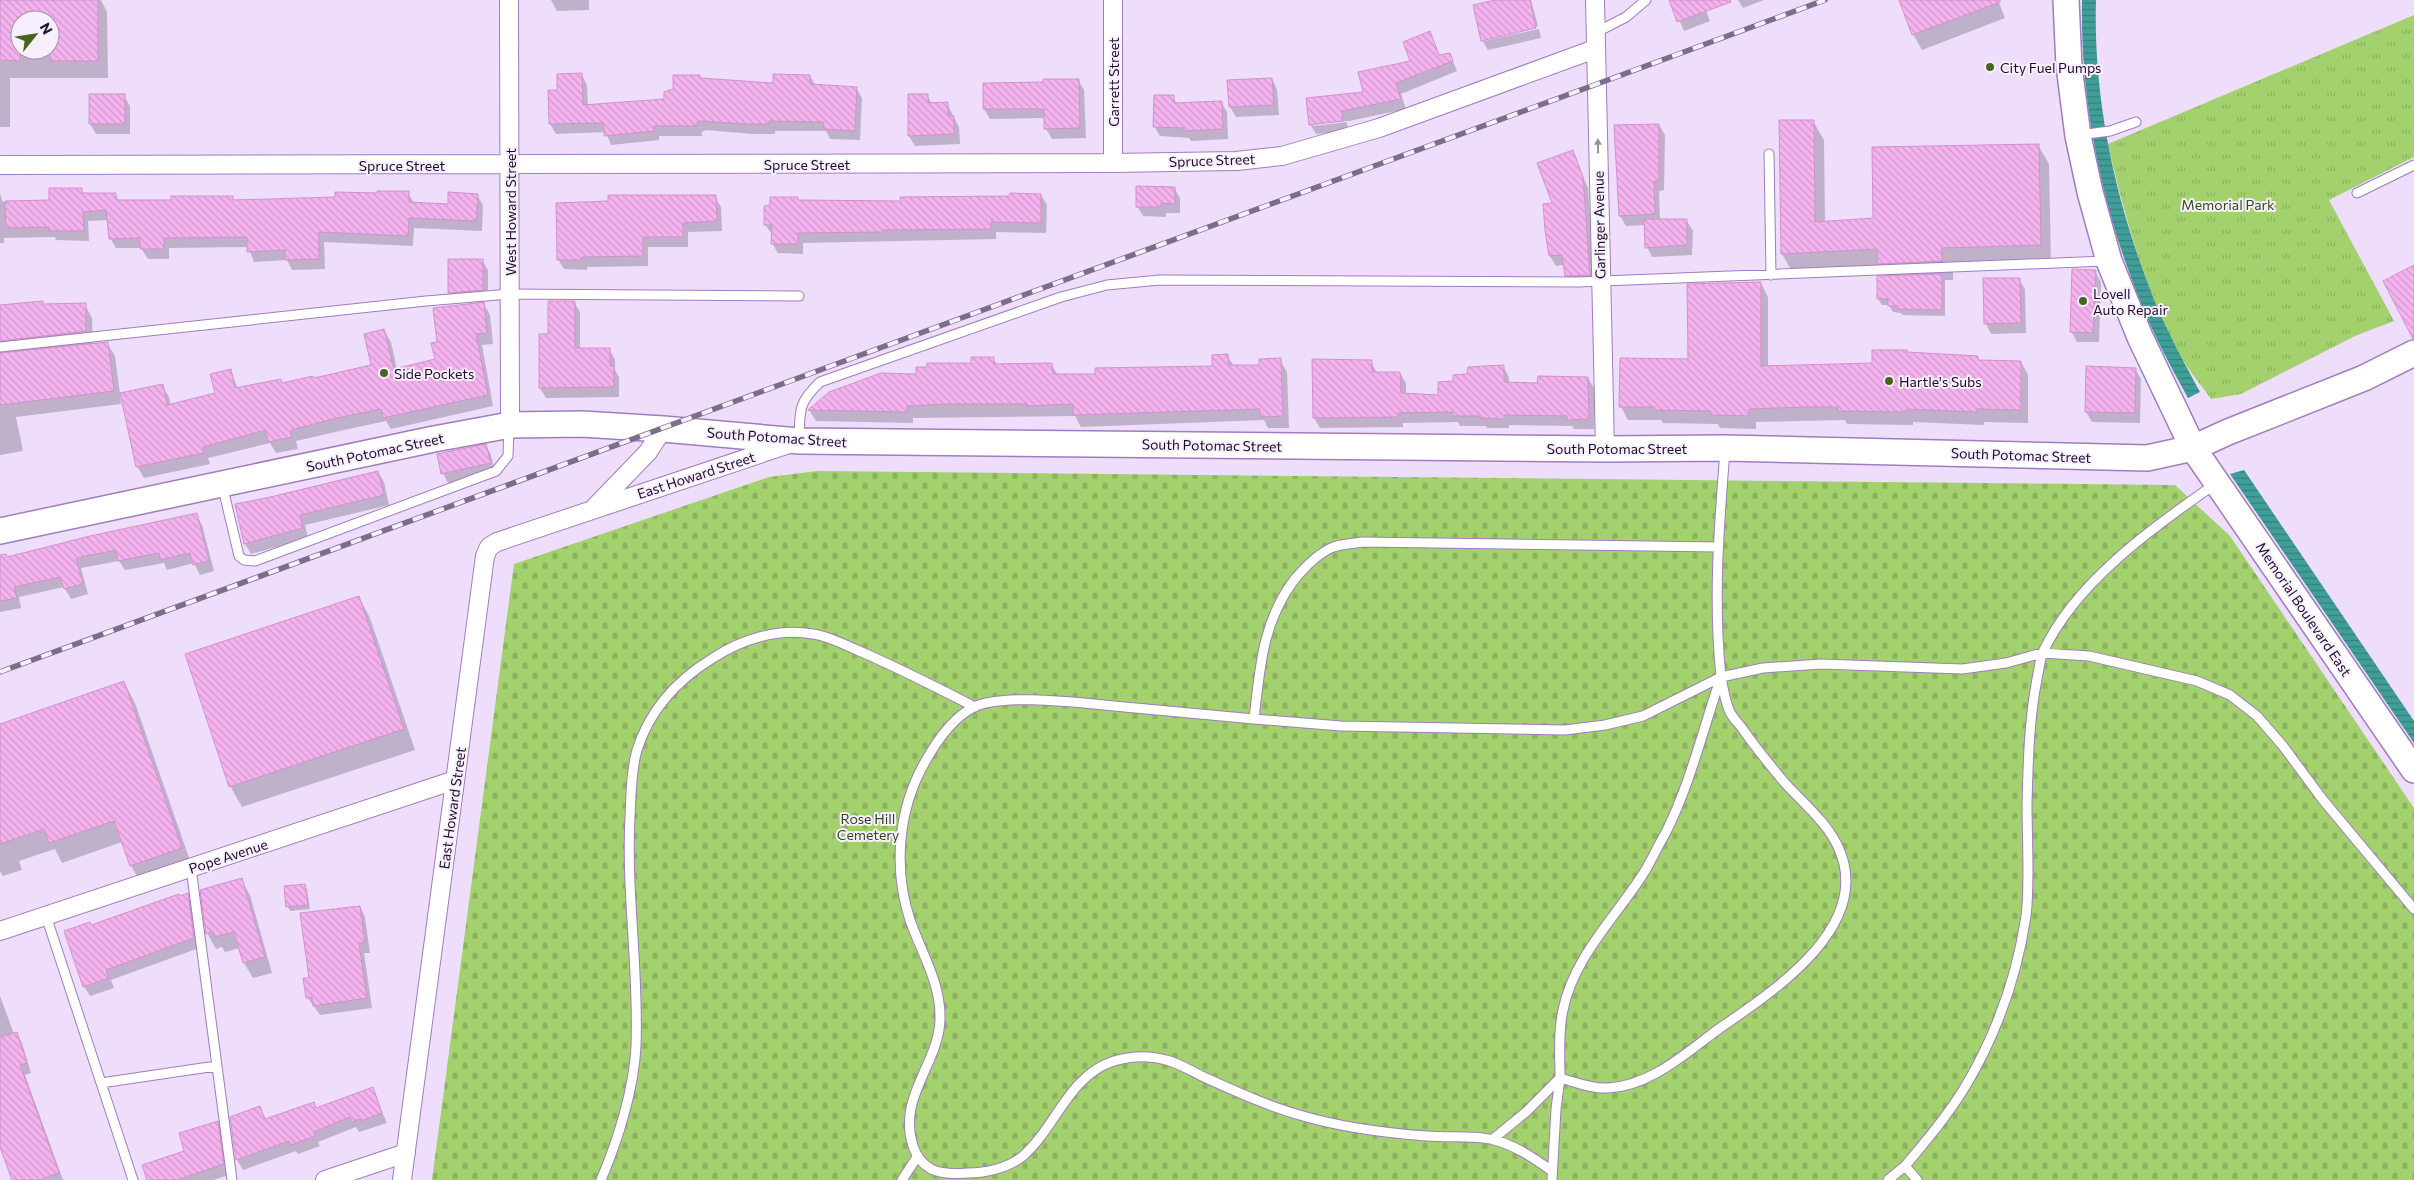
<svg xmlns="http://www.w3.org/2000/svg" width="2414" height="1180" font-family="Commissioner,sans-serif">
<defs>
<pattern id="cemetery-stones" width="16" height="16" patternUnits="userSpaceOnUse" patternTransform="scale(1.25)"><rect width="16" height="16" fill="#a3d16e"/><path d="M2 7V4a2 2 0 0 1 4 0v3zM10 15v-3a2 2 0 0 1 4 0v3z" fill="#8cb25f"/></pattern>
<pattern id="park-tufts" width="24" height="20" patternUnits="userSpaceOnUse" patternTransform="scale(1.25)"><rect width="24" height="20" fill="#a3d16e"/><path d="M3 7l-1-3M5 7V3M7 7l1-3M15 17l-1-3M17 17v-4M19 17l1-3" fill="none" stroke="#8cb25f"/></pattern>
<pattern id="water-rules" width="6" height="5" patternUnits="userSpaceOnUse" patternTransform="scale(1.25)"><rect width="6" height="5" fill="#409e98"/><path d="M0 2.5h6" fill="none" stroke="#357f7c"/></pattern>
<pattern id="building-back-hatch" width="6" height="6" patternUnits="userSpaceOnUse" patternTransform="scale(1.25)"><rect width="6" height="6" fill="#f4b2ee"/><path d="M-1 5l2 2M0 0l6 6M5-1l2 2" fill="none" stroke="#d198cc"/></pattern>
</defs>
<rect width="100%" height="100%" fill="#eedefc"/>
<path fill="url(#cemetery-stones)" d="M817,471L2175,485L2230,536L2414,808V1180H432L514,564L769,477Z"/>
<path fill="url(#park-tufts)" d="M2414,15V157L2329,200L2394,321L2355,336L2241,394L2211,399C2203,387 2192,375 2184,362C2146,295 2125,218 2108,144Z"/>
<path fill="url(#water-rules)" d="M2082,0H2096C2093,101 2116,203 2153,297C2166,329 2183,361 2200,392L2188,398C2171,367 2154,336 2141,303C2102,208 2080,103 2082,0Z
M2244,470L2414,721V743L2230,474Z"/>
<path fill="#0003" fill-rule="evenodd" d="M0,0H101L107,12L108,78H10V127H0ZM20,20H50V50H20Z
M551,0H589V10L557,11Z
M1501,0H1531L1538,26L1484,39V41L1539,29L1541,38L1488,50L1482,40Z
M1670,0H1702L1710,21L1684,31Z
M1738,0H1764L1743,8Z
M1903,0H1998L2005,18L1922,50L1913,34Z
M1429,33L1440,56L1450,54L1457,71L1401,94L1406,109L1349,121L1313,123V126L1347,122L1348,131L1316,134L1310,124L1412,62Z
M582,75L587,85L588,106L665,100L700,76L702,80L774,84L810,76L816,86L856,88L862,98L860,140L830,139L826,131H775V134H752L706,130L702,132V136H659V140L611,145L606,132L556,134L550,124L558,91Z
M1272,79L1277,89L1279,115L1236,117L1230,107Z
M1078,80L1084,90L1086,138L1052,139L1046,129L1045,118L990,119L984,109L1045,83Z
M909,95H927L932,104H947L959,127L960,144L915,146L909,136Z
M124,96L130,106V134H96L90,124Z
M1173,97L1177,104L1221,102L1227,112L1228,139L1191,141L1189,138L1160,136L1154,126Z
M1813,121L1824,140L1825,223L1874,219L2038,145L2049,164L2051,264L1953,266V280H1945V316L1903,315L1901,313L1893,312L1889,305H1882L1878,299L1886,277L1881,268L1793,273L1782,254Z
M1659,125L1665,135L1664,190L1659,191L1660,220L1687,221L1693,231L1692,255L1652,257L1647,247L1646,225L1626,226L1620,216Z
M1572,151L1588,188L1595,285H1572L1566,275L1564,265L1556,266L1550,256L1553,204Z
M1174,188L1180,198V213H1166V217L1143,216L1137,206Z
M81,189L84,195L115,194L119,201H172L232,197L235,202L336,199V193H408L414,203L449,205L477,195L483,205L482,231L414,228L413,246L324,242L325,269L292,270L287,260L254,262L248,247L169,248V259H148L141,248H116L110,238L108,220L88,221L89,241L56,240L55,237L4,238V243H0V194L3,202L50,201Z
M1041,195L1047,205L1046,233L996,232V239L803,243V254L778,253L772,243L773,235L765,225L798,199L799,201L902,202Z
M715,197L721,207L722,231L688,232V247H648V266L587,267V270L564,269L558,259Z
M482,260L488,270V300L455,303L449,293Z
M2095,271L2101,282L2099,342H2077L2071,331Z
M2019,279L2025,289L2026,333L1991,334L1986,324Z
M1761,283L1768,297V367L1873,364L1907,354L1977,357L1980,361L2021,362L2028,375V423L1984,422V425L1913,422V425L1847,424L1845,420L1756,422V429L1720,428L1718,424L1663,423L1661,420H1628L1621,407L1689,361Z
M42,302L44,305H85L92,318L93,344L107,343L115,356L120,394L162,385L169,397L171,406L216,394L230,370L238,389L314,379L373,366L384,330L391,342L397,369L436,360L438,343L484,304L490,315L493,344L482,345L493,406L391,429L386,421L344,430L296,441L298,449L276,453L270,443L208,458L210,464L144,478L137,466L122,396H120L121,404L16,417L23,451L0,455V306Z
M574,302L580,312V349H609L615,359V370L619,377V397L546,398L540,388Z
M1227,356L1234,366H1260L1280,360L1287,372L1289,428H1268L1264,420L1081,427L1075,416L913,418V423L816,421L809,410L829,393L973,364L993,358L998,366L1051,364L1058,375H1096L1213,367Z
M1371,362L1377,373H1400L1406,383V395L1439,396L1455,383L1469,376L1503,367L1509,377V384H1539L1588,378L1594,388V429H1574L1572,426L1509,425V428H1487L1486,426H1460L1458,422L1403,423V427L1320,428L1314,418Z
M2135,369L2141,379L2140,423L2092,422L2086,412Z
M486,445L491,455L495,473L448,483L443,473Z
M378,472L384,482L389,505L305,525L308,538L251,554L245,544L236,505Z
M196,515L202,525L214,571L200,575L194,563L167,570L164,563L125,570L119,561L81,568L88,594L71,599L64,587L19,597L21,608L0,612V560Z
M359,597L370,618L415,750L242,807L230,786Z
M124,682L135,703L193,869L143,886L131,866L122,842L62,863L55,849L19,861L22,870L3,876L0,871V725Z
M241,880L250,895L272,973L253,978L244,963L240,948L225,952L222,947L216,949L207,933Z
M305,885L307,890L310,909L290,911L288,907Z
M187,895L193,905L199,948L111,980L114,988L90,996L84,986L91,927Z
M360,907L365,917L370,953H364L372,1008L320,1015L307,997L310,979Z
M0,996L14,1034L16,1033L22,1043L31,1073L25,1075L63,1180H13L0,1142Z
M372,1089L387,1123L359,1132L356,1127L318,1142L320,1146L298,1154L296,1151L243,1170L237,1160L231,1118L260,1108L266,1120L316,1109Z
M217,1123L223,1132L229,1175L213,1180H148L186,1151Z"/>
<path fill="url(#building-back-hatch)" stroke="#d192cc" d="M0,0H98V61H50V20H20V61L0,60Z
M1495,0H1530L1536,28L1481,41L1473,5Z
M1669,0H1730L1731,2L1677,22Z
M1899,0H2000V2L1912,35Z
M1430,31L1439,55L1450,53L1453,61L1396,83L1401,99L1342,111L1343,121L1309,125L1306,98L1363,92L1358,72L1410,61L1403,42Z
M582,73L583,105L664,99V92L673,89V75H700V78L773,83V74L810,75V84L857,87L855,131L823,129L824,122L769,121V124H746L700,121L697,122V126H654V131L604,136V123L549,124L548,90H557V74Z
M1272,78L1274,105L1229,107L1227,80Z
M1043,79H1079L1080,128L1044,129V109H983V83L1043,82Z
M89,94H125V124H89Z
M908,94H928V103L948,102V116H954V134L908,136Z
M1154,95H1174V103L1222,101L1223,129L1184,131V128L1153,127Z
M1779,120H1814L1815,222L1873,218L1872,147L2039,144L2041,245L1942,248V261L1877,264L1878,249L1781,254Z
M1659,124V181H1654L1655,214L1619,216L1614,125Z
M1573,150L1583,177L1590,275L1565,276L1562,255L1549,256L1545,230L1543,204L1552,203L1537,163Z
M1136,186L1175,187V204L1161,203V207H1136Z
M49,188H82V193H116V200H171V196H233V200L335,197V192L377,193V191H409V202L448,204V192L478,194L476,221L409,218L408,236L319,232V259L285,260V250L247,252V237L164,238V249H140V238L109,239L106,210L83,212L84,231H49V227L6,228L5,201L49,200Z
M1010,193L1041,194V223L991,222V229L883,230V232L798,233V244H771L772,225H764V206L770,205V197H798V200L901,201L900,197L1009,196Z
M608,195H716L717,221L683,223V237H643V256L582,257V260H557L556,203L608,201Z
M1644,219H1687V245L1645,248Z
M448,259H483V290L448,293Z
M2414,265V339H2413L2383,281Z
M2072,269L2096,270L2093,333L2070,332Z
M1942,274V310L1898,309V306H1888V299H1877V276Z
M1983,278H2020L2021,323L1984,324Z
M1761,282V366L1872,363V350H1907V352L1978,356V360L2021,361V410L1977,409V412L1906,409V412L1838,411V407H1806L1749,409V416L1711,415V411L1654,410V407H1619L1620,358L1688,359L1687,284Z
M43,301V304L86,303V331L0,341V305Z
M548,301H575V348H610V366H614V387L539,388V334H548Z
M484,302L487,333L476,334L488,395L383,418L381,409L337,418L291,430L292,437L268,442L266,430L203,447L204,453L136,467L120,393L163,384L167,405L215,393L210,374L231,369L235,388L281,379L282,383L313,376L314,378L371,365L364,334L384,329L394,369L435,359L431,343L437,342L433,308Z
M108,342L114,391L0,405V353Z
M1228,354L1229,365H1259V359L1281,358L1283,416L1260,417V409L1073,415V404L1026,406L1027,404H947L907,406V412L808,410L829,392L881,373L916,374V367H927V363H971V357H994V364L1052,363L1053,374H1095V368L1212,366V355Z
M1312,359L1372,360V372H1400L1401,393L1438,395V382L1453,381V375L1467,374L1468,367L1504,365V382L1537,383L1538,376L1588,377L1589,419L1567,420V416L1504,415V419L1480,418V416H1453V412L1398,413V417L1313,418Z
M2086,366L2136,368L2135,413L2085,412Z
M486,444L491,463L441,474L437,454Z
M378,471L384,495L300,515L303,528L244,544L235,504L266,498Z
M197,513L209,561L193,565L190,553L160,560L159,553L118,561L116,550L76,558L83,584L64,589L60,577L14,587L17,598L0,601V555L6,554L7,557L90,536Z
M359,596L404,729L229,787L185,654Z
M124,681L182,848L130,866L114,821L49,843L44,829L0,844V724Z
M242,878L265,957L243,963L234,932L215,937L213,931L206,934L200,890Z
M305,884L308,905L286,907L284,886Z
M188,893L194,938L106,970L109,978L83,987L64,931L90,922L91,925L179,894L180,896Z
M360,906L365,943H359L367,998L313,1006L312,997L306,998L303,978H309L300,913Z
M17,1032L27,1063L20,1065L59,1173L39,1180H12L0,1147V1037Z
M373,1087L382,1113L361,1121L360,1119L352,1122L350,1117L314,1132L315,1136L291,1145L289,1141L236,1160L230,1117L260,1106L265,1119L314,1102L316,1108Z
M218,1121L224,1164L177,1180H147L142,1165L184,1151L179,1133Z"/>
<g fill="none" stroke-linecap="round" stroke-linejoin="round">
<defs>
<path id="lane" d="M1595,33L1626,17L1646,0
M2079,135L2110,131L2136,122
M1769,154L1771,275
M2357,193L2414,165
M0,347L426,301L510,294L799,296
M799,439C800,410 798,403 820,382L1061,297L1107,285L1160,280L1578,282L2106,261
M222,484L239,556L244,560L255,561L496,471L508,456L509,426
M1718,547L1362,542C1352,544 1340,544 1331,548C1316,555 1304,568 1294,580C1262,623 1260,668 1254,719L1341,726L1565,730L1605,725L1643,716L1721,677C1713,601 1719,526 1725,450
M1721,677C1723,688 1725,700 1729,710C1731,716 1738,723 1742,728C1755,747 1769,764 1784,782C1802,802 1828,823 1839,849C1873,926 1774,991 1720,1028C1687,1052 1651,1086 1608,1088C1592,1089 1575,1082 1560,1078C1560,1056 1558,1032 1563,1010C1574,956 1617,916 1645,871C1652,859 1658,846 1665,834C1690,785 1703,729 1721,677Z
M1721,677L1763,668L1821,664L1962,669L2006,663L2042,653L2089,656L2197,681L2230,695L2257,716L2283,746L2323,800L2414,909
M1254,719C1208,715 1161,710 1114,706C1080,703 1004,693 974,707C952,718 936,742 925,762C898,809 893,868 910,920C921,952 941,983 940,1019C939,1064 897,1097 913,1146C916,1155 922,1164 931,1169C941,1174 956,1174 968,1173C986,1173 1008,1168 1023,1156C1056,1127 1069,1075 1114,1061C1131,1056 1149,1055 1166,1060C1179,1063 1193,1072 1206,1078C1237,1092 1270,1107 1303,1116C1344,1128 1385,1133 1427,1136C1448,1138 1473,1135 1494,1140C1515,1145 1535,1159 1552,1171
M191,868L232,1180
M46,916L133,1180
M101,1083L216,1066
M1493,1139L1526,1112L1560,1078
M1905,1166C1926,1141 1948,1115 1965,1087C1996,1035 2017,976 2026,916C2030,883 2027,839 2027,805C2028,763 2029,720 2037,679C2039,670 2040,659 2043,652C2076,581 2153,528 2215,484
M601,1180C618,1140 634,1089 636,1046C639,969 626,893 630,817C631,796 631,771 637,750C650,709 677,680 713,658C742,639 778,628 813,634C828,636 843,644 857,650C897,667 936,687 975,707
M902,1180L917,1157
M1552,1180L1556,1109L1560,1078
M1888,1180L1905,1166L1917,1180"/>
<path id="street" d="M509,0L510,425
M1595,0L1605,449
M1113,163V0
M0,165L1113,163L1236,161L1282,156L1379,128L1595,49
M595,507L648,452L663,429
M0,931L455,780
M325,1180L406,1153
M402,1180L485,556L489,547L497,542L792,443"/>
<path id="secondary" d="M2066,0L2069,66L2078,136L2090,192L2109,261L2140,337L2193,448L2414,770
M0,531L434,439L510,425L582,424L663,429L799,441L1605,449L1725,448L2147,458L2193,448L2228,432L2364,378L2414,353"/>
</defs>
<use href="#lane" stroke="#a27bc0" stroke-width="11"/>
<use href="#street" stroke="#a27bc0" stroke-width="20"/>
<use href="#secondary" stroke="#a27bc0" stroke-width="28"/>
<use href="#lane" stroke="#fff" stroke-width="9"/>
<use href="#street" stroke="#fff" stroke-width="18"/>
<use href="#secondary" stroke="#fff" stroke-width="25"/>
<defs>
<path id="rail" d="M0,672L1825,0"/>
</defs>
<use href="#rail" stroke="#7d6d89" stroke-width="5.5"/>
<use href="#rail" stroke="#f7effe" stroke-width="4" stroke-dasharray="11" stroke-linecap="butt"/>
</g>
<defs><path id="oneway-solid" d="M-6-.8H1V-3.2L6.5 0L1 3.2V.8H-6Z" transform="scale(1.25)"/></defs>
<use fill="#9a939f" href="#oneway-solid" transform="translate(1598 146) rotate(-91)"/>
<g fill="#46651a" stroke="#f7effe" stroke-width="2">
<circle cx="1990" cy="67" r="5"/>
<circle cx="2083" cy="301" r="5"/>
<circle cx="384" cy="373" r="5"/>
<circle cx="1889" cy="381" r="5"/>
</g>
<g text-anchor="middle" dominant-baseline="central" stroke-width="4" stroke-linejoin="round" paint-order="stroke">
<g font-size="14" fill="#1e0e29" stroke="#f7effe" text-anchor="start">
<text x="2000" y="67">City Fuel Pumps</text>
<text x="2093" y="293">Lovell<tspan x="2093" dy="16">Auto Repair</tspan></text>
<text x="394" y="373">Side Pockets</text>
<text x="1899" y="381">Hartle's Subs</text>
</g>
<g font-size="14" fill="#1e0e29" stroke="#f7effe">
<text transform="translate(1113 82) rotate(-90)">Garrett Street</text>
<text transform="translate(1212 160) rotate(-2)">Spruce Street</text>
<text x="807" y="164">Spruce Street</text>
<text x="402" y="165">Spruce Street</text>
<text transform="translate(510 212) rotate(-90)">West Howard Street</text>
<text transform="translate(1599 225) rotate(-91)">Garlinger Avenue</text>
<text transform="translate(777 437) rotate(4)">South Potomac Street</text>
<text transform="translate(1212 445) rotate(1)">South Potomac Street</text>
<text x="1617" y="448">South Potomac Street</text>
<text transform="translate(375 452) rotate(-12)">South Potomac Street</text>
<text transform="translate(2021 455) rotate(2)">South Potomac Street</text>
<text transform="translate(696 475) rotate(-18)">East Howard Street</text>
<text transform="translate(2304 609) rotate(56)">Memorial Boulevard East</text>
<text transform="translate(452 808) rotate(-82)">East Howard Street</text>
<text transform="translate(228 856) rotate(-18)">Pope Avenue</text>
</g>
<g font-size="14" fill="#34471c" stroke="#f7effe">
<text x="2228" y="204">Memorial Park</text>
<text x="868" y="818">Rose Hill<tspan x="868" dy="16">Cemetery</tspan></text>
</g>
</g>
<g transform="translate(35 35) rotate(60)"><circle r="24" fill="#f7effe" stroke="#a095a9"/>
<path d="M0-4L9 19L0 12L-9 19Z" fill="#46651a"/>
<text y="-8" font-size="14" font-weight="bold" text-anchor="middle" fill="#1e0e29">N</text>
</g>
</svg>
